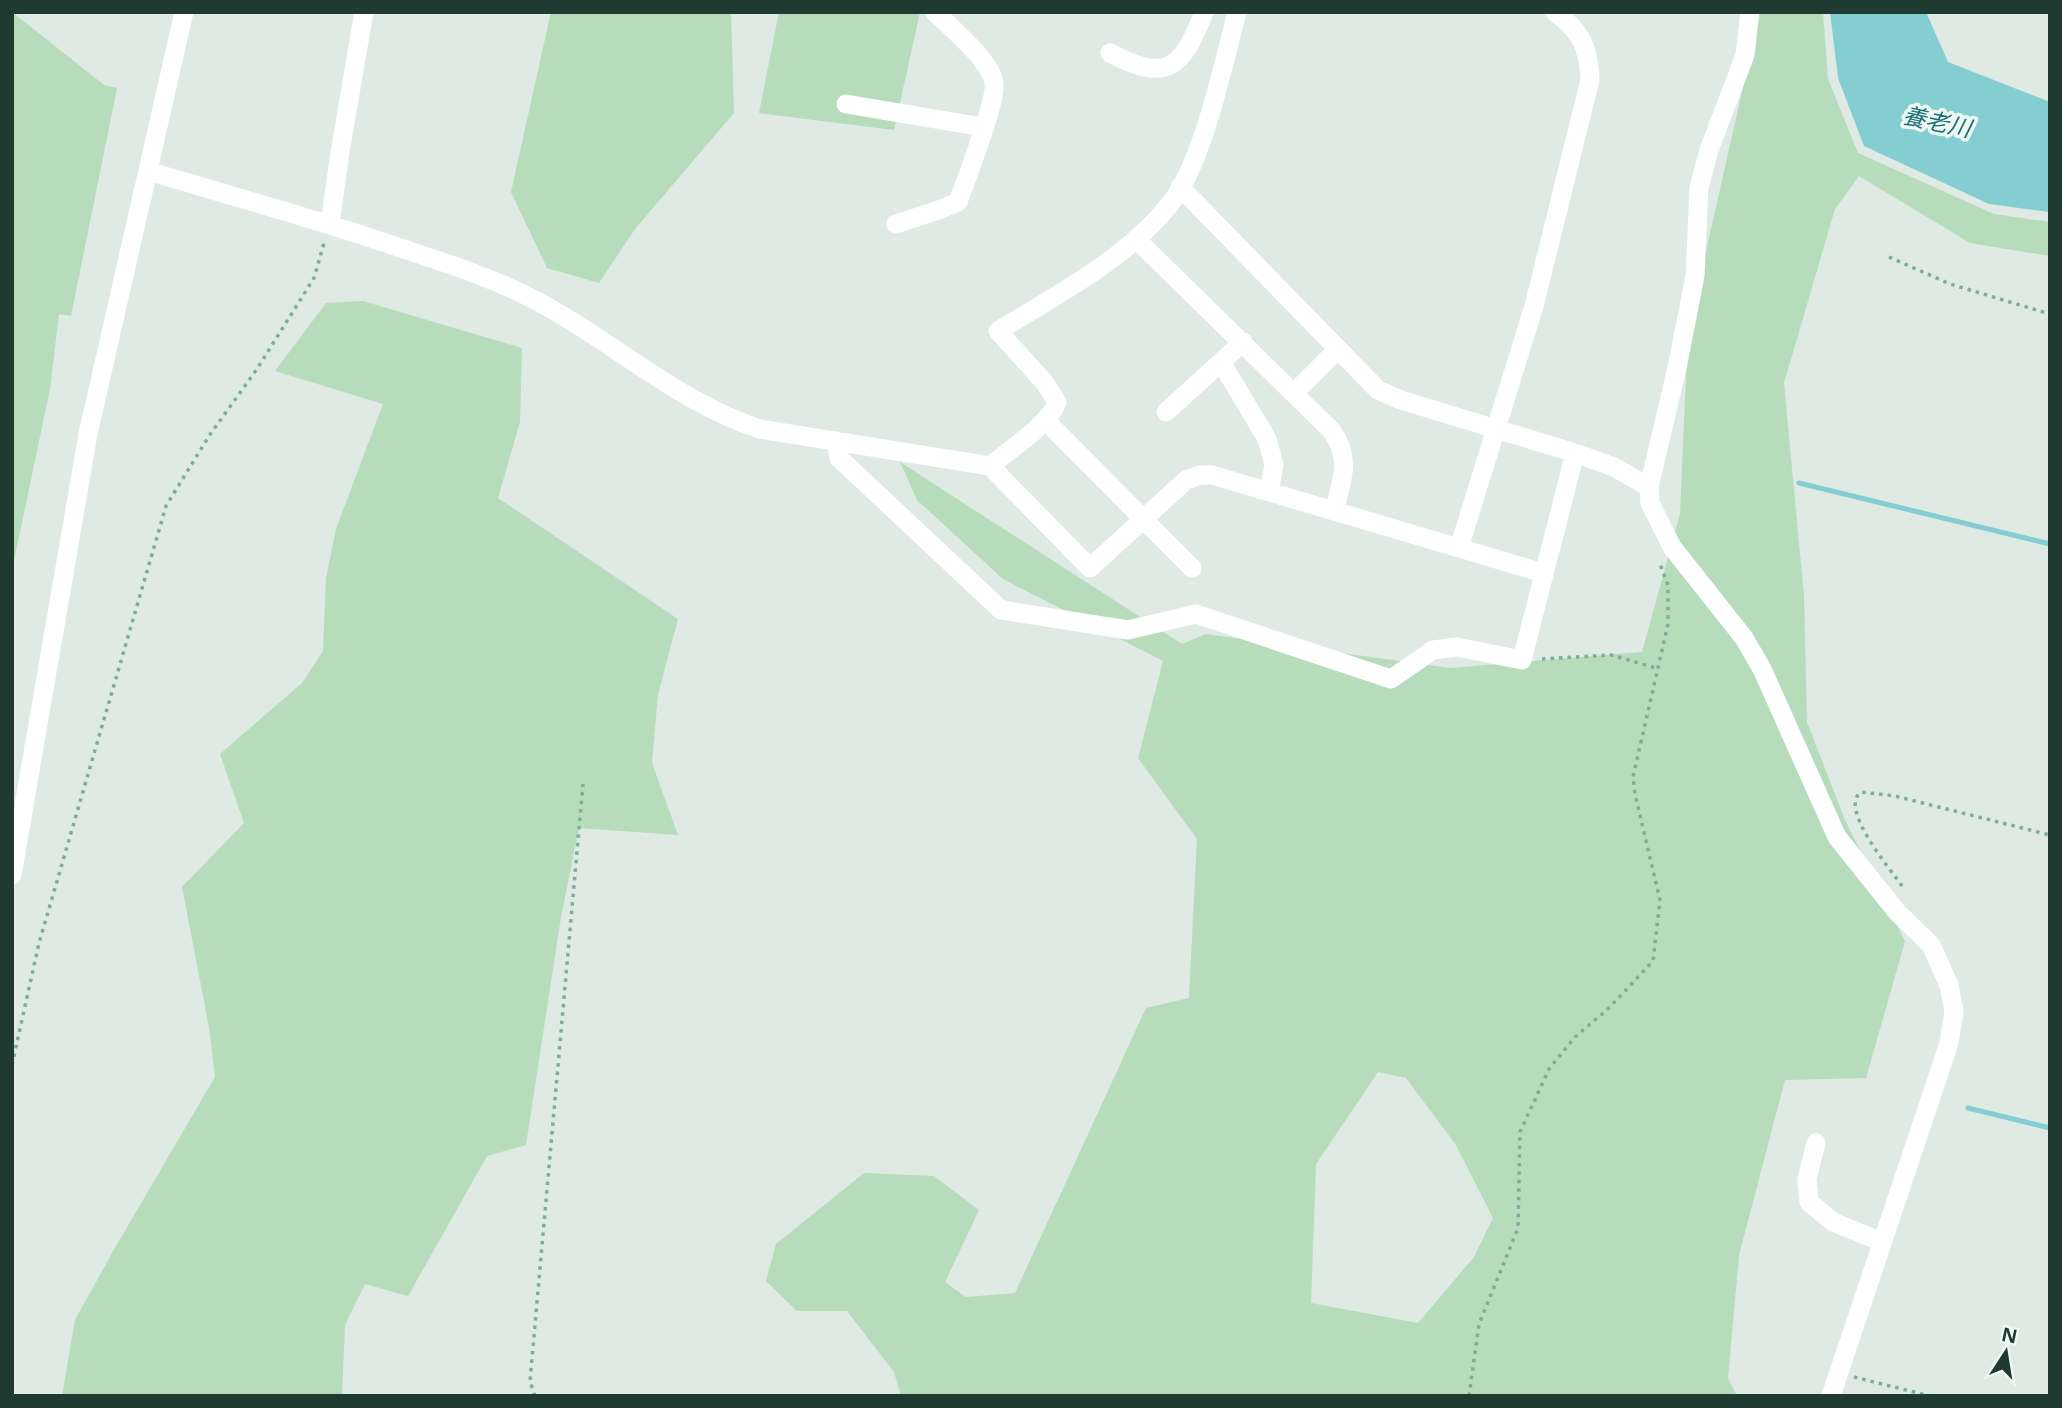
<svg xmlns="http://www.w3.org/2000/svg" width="2062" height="1408" font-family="'Open Sans','Noto Sans JP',sans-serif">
<rect width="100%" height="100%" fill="#deeae3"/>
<path fill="#b6dcbc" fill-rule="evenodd" d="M12,12L104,85L117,88L71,316L59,314L50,389L12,570Z
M551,12H731L734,113L635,229L599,283L547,268L511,192Z
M779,12H920L894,130L759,113Z
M1760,12H1823L1828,79L1858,153L1994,214L2050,222V256L1970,243L1859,176L1835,209L1784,383L1804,597L1807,722L1845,820L1905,941L1866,1078L1785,1080L1739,1255L1728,1378L1737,1396H901L894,1372L847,1311H797L766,1281L776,1244L864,1173L934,1176L979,1210L945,1282L966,1297L1015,1293L1146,1008L1189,998L1197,839L1138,758L1163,661L1003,579L917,500L900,462L1182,644L1206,634L1450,668L1642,652L1680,514L1688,331ZM1378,1072L1406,1078L1456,1145L1493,1218L1474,1257L1418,1323L1311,1303L1316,1164Z
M363,301L522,348L520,422L498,498L678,619L658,694L652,763L678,835L579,828L561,917L526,1145L487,1156L408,1296L365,1284L345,1325L342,1396H62L75,1320L116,1246L215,1077L209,1027L182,887L244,823L220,754L302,683L323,651L326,578L336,529L383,404L275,371L326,303Z"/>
<path fill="#84cdd1" d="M1830,12H1926L1948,62L2050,102V212L1989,204L1864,146L1838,78Z"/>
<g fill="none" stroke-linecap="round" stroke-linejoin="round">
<path stroke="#84cdd1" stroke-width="5" d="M1799,483L2050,544
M1968,1108L2050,1128"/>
<path stroke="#7dae9a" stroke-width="3.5" stroke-dasharray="3.5 5" stroke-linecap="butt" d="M1889,257L1950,284L2050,314
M1542,659L1611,655L1656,668
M1902,886C1891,870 1838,808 1861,792L1895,796L2050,835
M12,1065L39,943L166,506L209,436L257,369L314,278L324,243
M1854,1377L1930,1396
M535,1396L530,1381L583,784
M1469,1396L1479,1324L1518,1228L1520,1132L1549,1069L1575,1037L1608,1009L1653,961L1660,900L1635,794L1633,777L1668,624V585L1660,564"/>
<path stroke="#fff" stroke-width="19" d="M1750,12L1745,55L1709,150L1699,188L1695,276L1677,368L1649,487L1650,503L1672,547L1744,638L1762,669L1837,837L1897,912L1931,945L1949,985L1954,1011L1949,1043L1831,1396
M1110,53C1167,83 1182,69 1204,12
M846,104L983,127
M148,171C229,195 311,218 392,245C437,260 482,274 525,295C606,335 674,401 760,429L990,466L1090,568L1186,480L1200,475H1212L1459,548L1534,306L1590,80C1589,48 1581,31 1555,12
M1180,187L1378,390L1401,400L1575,453
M330,224L340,152L364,12
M896,224L939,210L958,202C966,179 997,102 994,82C990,60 951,28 935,12
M1136,239L1331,430C1352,458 1342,480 1334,511
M1221,362L1267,439L1274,465L1269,492
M1294,393L1338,349
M1166,412L1243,342
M1045,420L1192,568
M836,441L839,458L1001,610L1128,630L1196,614L1391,679L1433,650L1457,647L1522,660L1575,453L1614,467L1649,487
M990,466C1009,450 1050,424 1057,402L1045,383L998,331C1058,294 1125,260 1170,204C1203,163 1223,65 1237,12
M1459,548L1543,573
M12,875L88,434L184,12
M1816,1143L1807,1179L1809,1202L1833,1222L1882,1242"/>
</g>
<g text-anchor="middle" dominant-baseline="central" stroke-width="7" stroke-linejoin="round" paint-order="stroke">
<g font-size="23" font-style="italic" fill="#197076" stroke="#eef7f1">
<text transform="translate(1937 121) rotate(12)">養老川</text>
</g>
</g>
<rect width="2062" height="1408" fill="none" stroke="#1f3a30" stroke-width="28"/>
<g transform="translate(2006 1352) rotate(12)" stroke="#eef7f1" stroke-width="5" paint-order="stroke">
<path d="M0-5L12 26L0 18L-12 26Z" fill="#1f3a30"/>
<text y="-10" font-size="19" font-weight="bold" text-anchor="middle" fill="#1f3a30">N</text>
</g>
</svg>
